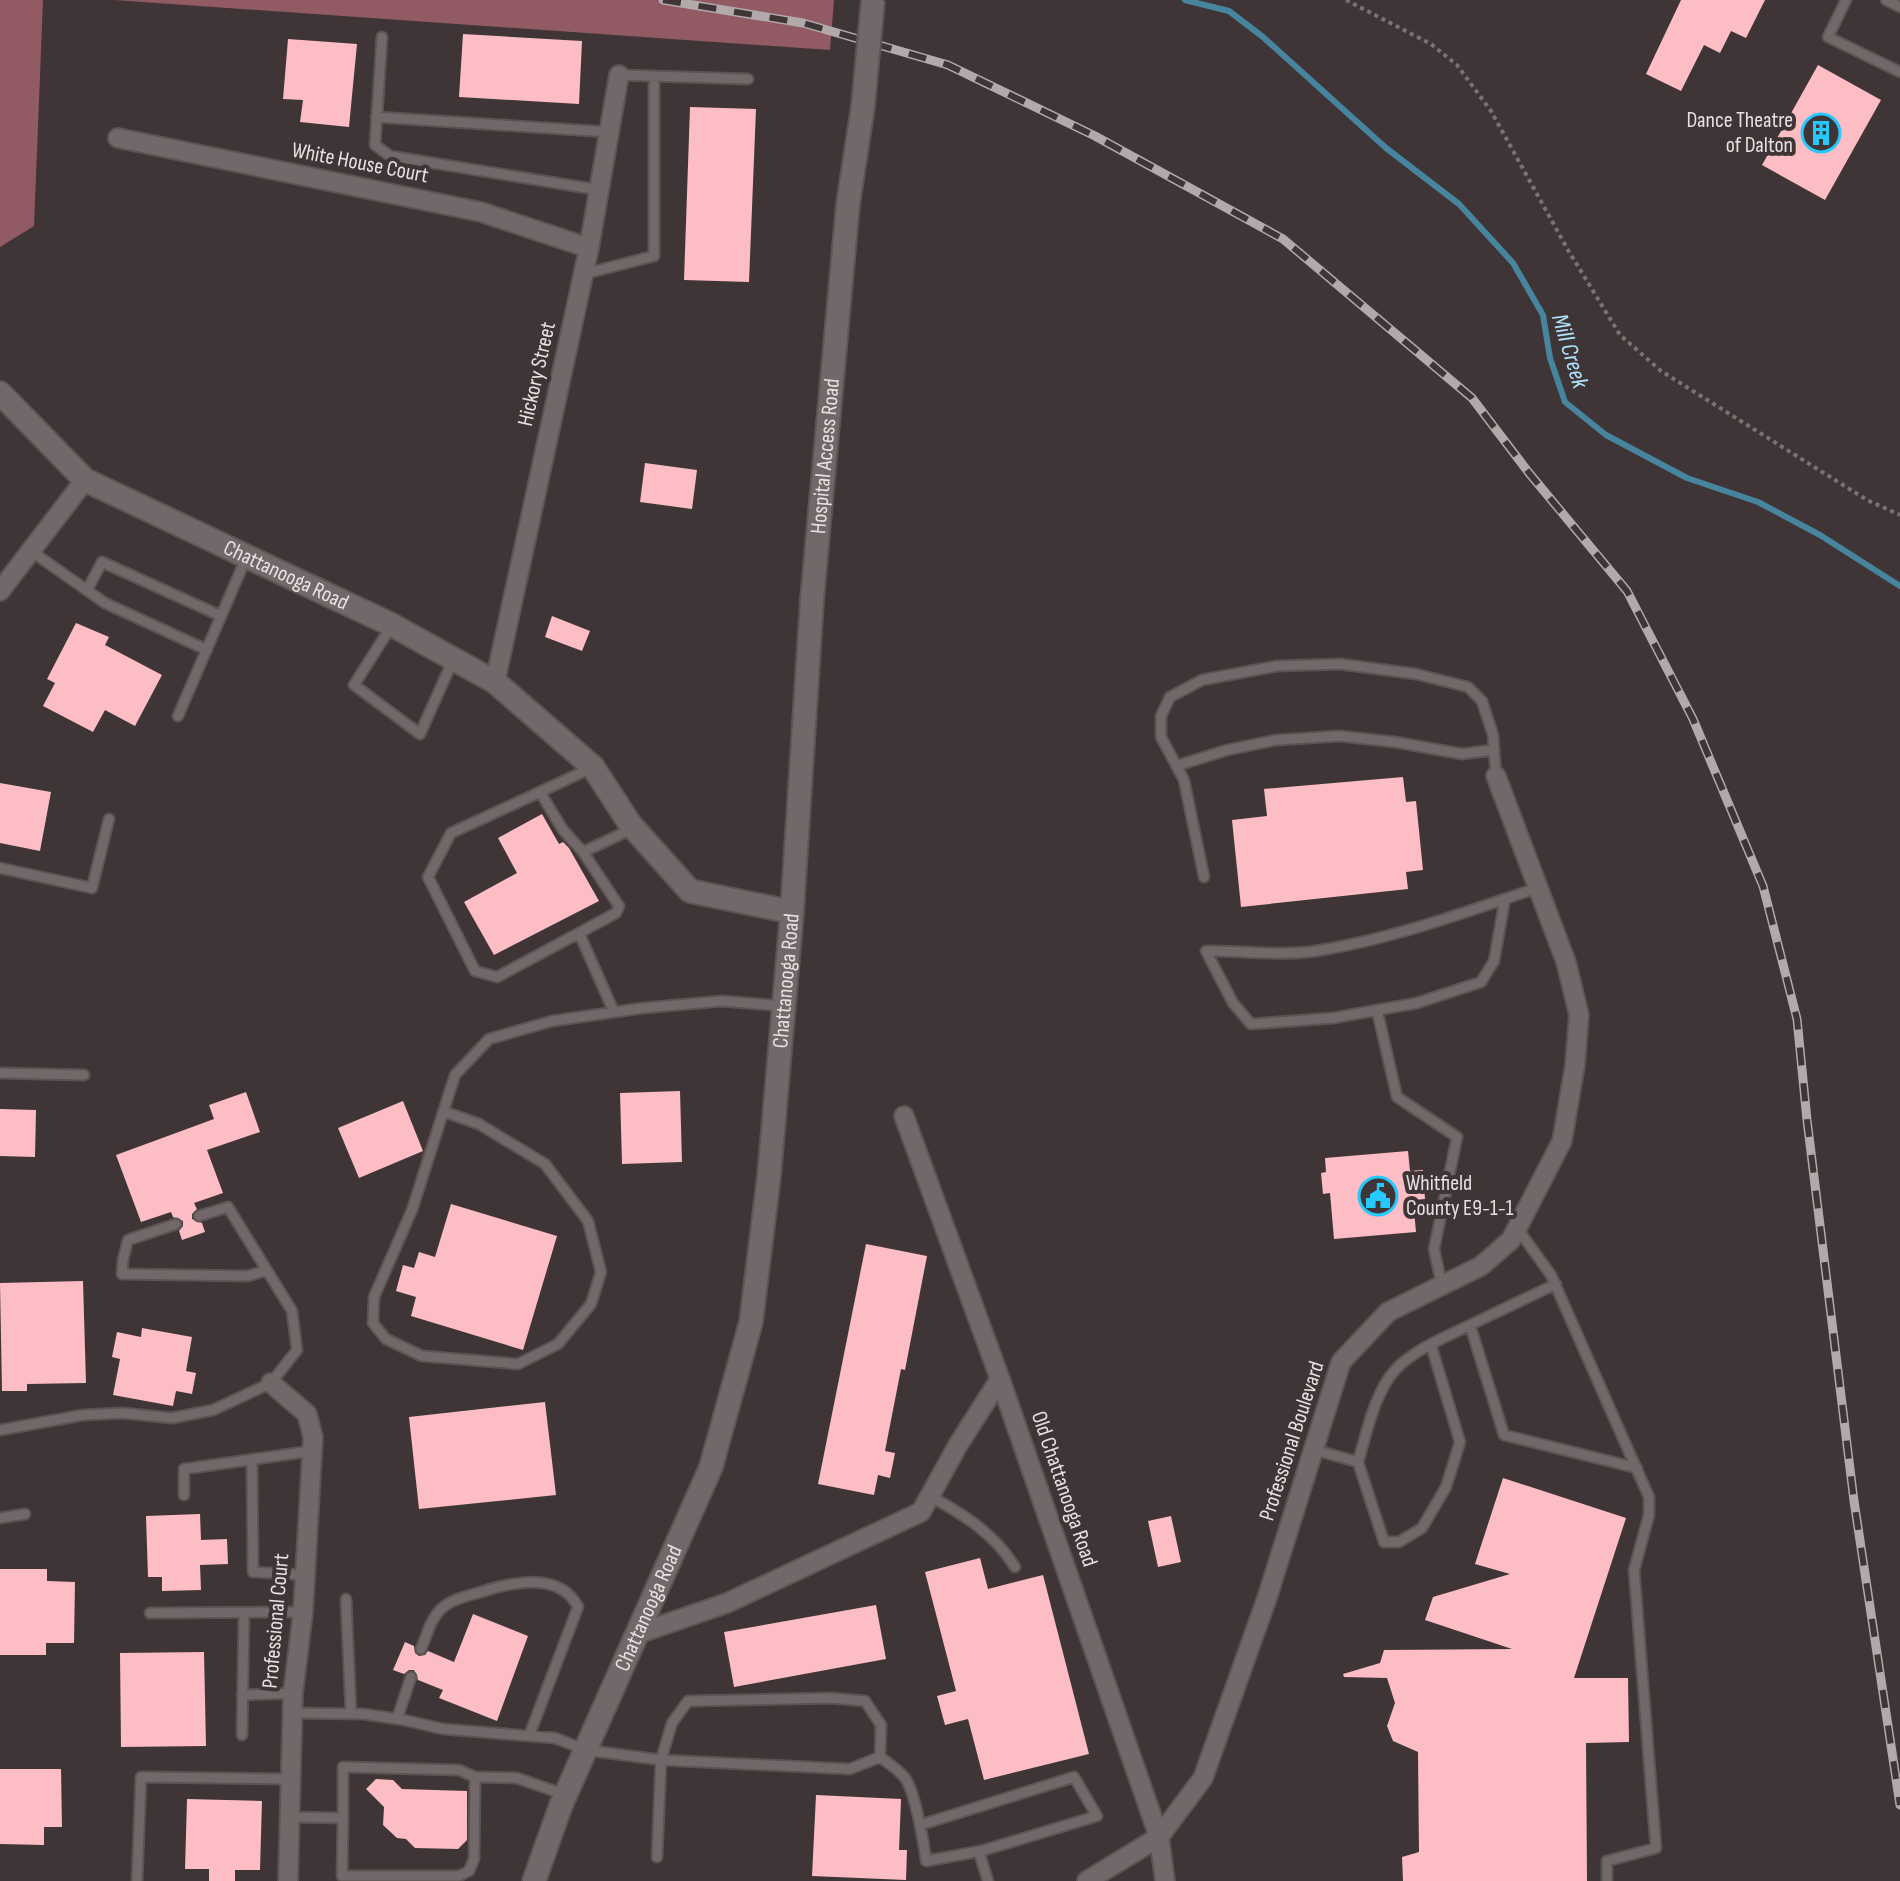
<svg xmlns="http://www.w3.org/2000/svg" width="1900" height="1881" font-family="'Sofia Sans Condensed',sans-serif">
<rect width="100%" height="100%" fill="#3f3536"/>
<path fill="#925a62" d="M0,0H43L34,226L0,247Z
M114,0H834L830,50Z"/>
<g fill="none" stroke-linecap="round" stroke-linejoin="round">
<path stroke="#47859e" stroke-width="6" d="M1185,0L1229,11L1263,37L1386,148L1459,204L1513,263L1543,315L1550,358L1565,402L1606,435L1687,478L1758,502L1820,535L1900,586"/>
</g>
<path fill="#fdbdc5" d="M1681,0H1765L1746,38L1731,31L1720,53L1704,45L1681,91L1646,74Z
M463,34L582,41L579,104L459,97Z
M288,39L357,44L349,127L300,122L303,100L283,99Z
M1818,65L1881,100L1825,200L1762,165Z
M690,107L756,109L749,282L684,280Z
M645,463L697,470L692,509L640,502Z
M552,616L590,631L582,651L545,637Z
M76,623L109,637L105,645L162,675L135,726L105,710L93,732L43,706L55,683L47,679Z
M1403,777L1406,802L1416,801L1423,870L1406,872L1408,889L1241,907L1232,820L1267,816L1264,789Z
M0,783L51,792L40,851L0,843Z
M542,814L559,844L563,842L569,848L599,901L494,955L464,902L517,873L498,838Z
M680,1091L682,1162L622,1164L620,1093Z
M246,1092L260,1132L207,1150L223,1193L194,1203L197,1209L192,1214V1219L202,1223L205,1232L182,1240L179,1231L183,1226V1221L173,1217L171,1212L141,1222L116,1155L214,1119L209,1105Z
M403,1101L423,1151L359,1178L338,1128Z
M0,1109L36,1110L35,1157L0,1156Z
M1408,1151L1410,1171L1423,1170L1425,1199L1413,1200L1416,1232L1334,1239L1330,1193L1323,1194L1321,1173L1326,1172L1325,1158Z
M451,1204L557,1236L523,1350L411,1316L416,1297L396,1291L403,1265L414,1268L419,1252L435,1257Z
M866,1244L927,1256L905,1370L901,1369L885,1451L895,1453L890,1478L878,1475L874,1495L818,1484Z
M83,1281L86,1383L27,1384V1391H2L0,1283Z
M142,1328L192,1337L186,1371L196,1373L192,1394L176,1391L173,1406L113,1395L120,1359L112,1357L117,1332L141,1337Z
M545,1402L556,1495L419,1509L409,1417Z
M1503,1478L1626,1518L1574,1678H1628L1629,1742L1586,1743L1587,1881H1403L1402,1857L1419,1852L1418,1752L1393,1741L1387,1726L1395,1703L1387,1678L1344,1677L1343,1674L1380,1663L1384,1650L1512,1649L1425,1620L1433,1597L1510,1574L1475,1564Z
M200,1514L201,1540L227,1539L228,1564L200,1565L201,1590L162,1591V1577H148L146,1516Z
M1171,1516L1181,1562L1158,1567L1148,1521Z
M980,1558L988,1589L1043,1575L1089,1754L984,1780L968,1719L945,1725L937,1696L956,1691L925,1572Z
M0,1569H47V1581L75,1582L74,1643H46V1655H0Z
M876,1605L886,1659L734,1687L724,1632Z
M473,1614L528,1636L497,1721L439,1698L443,1690L418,1680L414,1670H409L404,1674L393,1670L405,1642L414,1646L415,1653L419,1656L425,1655L428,1651L454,1662Z
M204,1652L206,1746L121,1747L120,1653Z
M0,1769H61L62,1827H44V1845L0,1844Z
M376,1779L393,1780L402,1789L467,1791V1840L458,1849L415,1848L406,1839L397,1838L383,1825L384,1807L366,1789Z
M816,1795L901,1799L899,1850H907L906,1880L812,1876Z
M187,1799L262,1801L260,1870H235V1881H209V1869H185Z"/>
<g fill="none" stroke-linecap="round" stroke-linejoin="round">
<defs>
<path id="service" d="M1846,0L1828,37L1900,72
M1886,0L1900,7
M382,37L375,145L390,156L599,190
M619,75L748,79
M376,117L609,132
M584,274L654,256V76
M31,551L105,603L207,650
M87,590L102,562L221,616
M392,625L354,685L420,734L453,660
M178,716L247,556
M1176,766L1227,750L1276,740L1339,736L1395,742L1462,754L1493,750
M540,792L591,768
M583,852L634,828
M0,868L92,888L109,819
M1204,877L1184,780L1161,737V716L1170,697L1202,680L1277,666L1340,664L1416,674L1468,687L1482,701L1493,735L1496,776
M1505,899L1494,961L1481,982L1417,1003L1333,1018L1251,1024L1233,1003L1206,951C1241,951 1281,956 1316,951C1393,939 1466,912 1540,887
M579,933L497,977L475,971L428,877L451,833L540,792L563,830L583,852L619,906L616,913L579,933L614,1012
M1377,1010L1397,1097L1457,1137L1434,1249L1442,1286
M0,1073L84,1075
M445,1112L479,1124L545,1164L588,1221L601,1272L591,1304L558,1344L518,1364L422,1356L386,1339L373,1323L374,1297L412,1210L455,1075L489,1039L552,1021L643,1008L722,1001L784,1006
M176,1224L128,1240L123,1260L122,1274L248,1276L267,1270
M1517,1228L1551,1275L1649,1497V1515L1634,1570L1656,1848L1607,1861V1881
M1556,1284L1470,1325L1504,1435L1637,1468
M0,1430L83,1415L122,1413L172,1418L213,1410L271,1383L297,1350L292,1311L228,1207L199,1216
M1315,1450L1358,1462C1367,1432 1374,1394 1395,1370C1415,1349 1444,1338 1470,1325
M252,1460L253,1572L305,1575
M1358,1462L1384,1542H1399L1422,1528L1446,1487L1460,1442L1431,1345
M184,1495V1469L312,1451
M930,1496C964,1515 994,1533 1015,1567
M0,1518L25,1514
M346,1599L351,1714
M150,1613L303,1612
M421,1649C427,1635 430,1620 441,1609C452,1599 467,1596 481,1592C512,1582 560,1571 578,1607L529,1736
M242,1695L293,1693
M292,1713L364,1714L404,1720L443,1729L555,1738L586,1750L661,1760L850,1769L880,1757L881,1725L865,1701L831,1698L688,1701L672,1723L661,1760L657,1857
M397,1719L411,1677
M242,1735L244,1613
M880,1757C888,1763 899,1770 905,1778C915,1791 924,1844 926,1861L981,1851L1097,1816L1074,1777L920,1825
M289,1817L343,1818L342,1876H459L469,1871L474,1859L475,1777L517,1778L566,1795
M343,1818V1767L459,1770L475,1777
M979,1852L988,1881
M137,1881L141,1777L290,1779"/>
<path id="minor" d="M118,138L481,212L589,248
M0,591L85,480
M495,682L589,248L619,75
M904,1116L1000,1379L1159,1837L1165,1881
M271,1383L307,1414L313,1437L303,1612L293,1693L288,1881
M637,1634L727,1603L921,1512L958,1445L1000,1379
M1087,1881L1159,1837L1203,1778L1267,1598L1341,1362L1388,1312L1481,1266L1511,1240L1562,1141L1575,1065L1579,1015L1566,962L1496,776"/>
<g id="tertiary">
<path id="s1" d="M0,393L85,480L392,625L495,682L593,767L630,824L690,891L792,912"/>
</g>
<g id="secondary">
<path id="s2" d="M534,1881L561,1805L711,1467L751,1322L769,1176L792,912L812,600L848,204L863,106"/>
</g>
</defs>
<use href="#service" stroke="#5c5454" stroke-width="13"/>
<use href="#minor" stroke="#5c5454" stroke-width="22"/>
<use href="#tertiary" stroke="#5c5454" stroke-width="26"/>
<use href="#secondary" stroke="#5c5454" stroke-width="26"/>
<path stroke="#7b7273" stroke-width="4" stroke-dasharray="4 4" stroke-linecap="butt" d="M1346,0L1431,44L1457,65L1491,111L1568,250L1620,335L1661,371L1867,500L1900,515"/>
<use href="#service" stroke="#736869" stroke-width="9"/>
<use href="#minor" stroke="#736869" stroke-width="18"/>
<use href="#tertiary" stroke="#736869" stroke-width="22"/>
<use href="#secondary" stroke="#736869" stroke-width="22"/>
<defs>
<path id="rail" d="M663,0L803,23L948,65L1095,136L1283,239L1472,398L1529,473L1627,591L1693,719L1763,886L1797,1019L1807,1120L1854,1501L1900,1805"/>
</defs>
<use href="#rail" stroke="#b1a9aa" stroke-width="9"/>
<use href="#rail" stroke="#3f3536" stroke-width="6" stroke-dasharray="18" stroke-linecap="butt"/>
<defs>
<path id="secondary-bridge" d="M863,106L873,0"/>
</defs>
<use href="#secondary-bridge" stroke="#5c5454" stroke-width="26" stroke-linecap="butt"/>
<use href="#secondary-bridge" stroke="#736869" stroke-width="22"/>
</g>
<defs>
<symbol id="building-ring" viewBox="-11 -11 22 22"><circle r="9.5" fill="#3f3536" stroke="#25c9fe" stroke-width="1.5"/><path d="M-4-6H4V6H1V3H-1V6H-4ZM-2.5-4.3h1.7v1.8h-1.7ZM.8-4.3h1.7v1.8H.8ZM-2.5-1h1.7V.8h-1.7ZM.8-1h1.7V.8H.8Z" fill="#25c9fe"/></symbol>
<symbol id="civic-ring" viewBox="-11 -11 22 22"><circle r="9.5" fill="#3f3536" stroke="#25c9fe" stroke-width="1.5"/><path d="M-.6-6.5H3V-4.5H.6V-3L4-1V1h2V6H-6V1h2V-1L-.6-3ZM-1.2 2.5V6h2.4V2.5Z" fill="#25c9fe"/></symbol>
</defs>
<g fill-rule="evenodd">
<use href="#building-ring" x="1799" y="111" width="44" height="44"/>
<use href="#civic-ring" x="1356" y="1174" width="44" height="44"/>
</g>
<g text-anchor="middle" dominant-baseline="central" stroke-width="8" stroke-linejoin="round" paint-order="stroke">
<g font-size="22" fill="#e8e1e2" stroke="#3f3536" text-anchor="end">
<text x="1793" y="120">Dance Theatre<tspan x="1793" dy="25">of Dalton</tspan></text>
<text x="1406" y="1183" text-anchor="start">Whitfield<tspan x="1406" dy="25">County E9-1-1</tspan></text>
</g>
<g font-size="22" fill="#e8e1e2" stroke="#3f3536">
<text transform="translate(360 163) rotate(11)">White House Court</text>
<text transform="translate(537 374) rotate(-77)">Hickory Street</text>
<text stroke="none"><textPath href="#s2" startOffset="1470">Hospital Access Road</textPath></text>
<text stroke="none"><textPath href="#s1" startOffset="344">Chattanooga Road</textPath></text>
<text stroke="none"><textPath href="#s2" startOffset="944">Chattanooga Road</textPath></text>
<text transform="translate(1292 1441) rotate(-72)">Professional Boulevard</text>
<text transform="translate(1064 1489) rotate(71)">Old Chattanooga Road</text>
<text stroke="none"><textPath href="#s2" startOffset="296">Chattanooga Road</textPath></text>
<text transform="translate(276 1621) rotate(-85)">Professional Court</text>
</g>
<g font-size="24" font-style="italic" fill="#aee3fa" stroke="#3f3536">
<text transform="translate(1570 351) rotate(73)">Mill Creek</text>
</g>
</g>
</svg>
